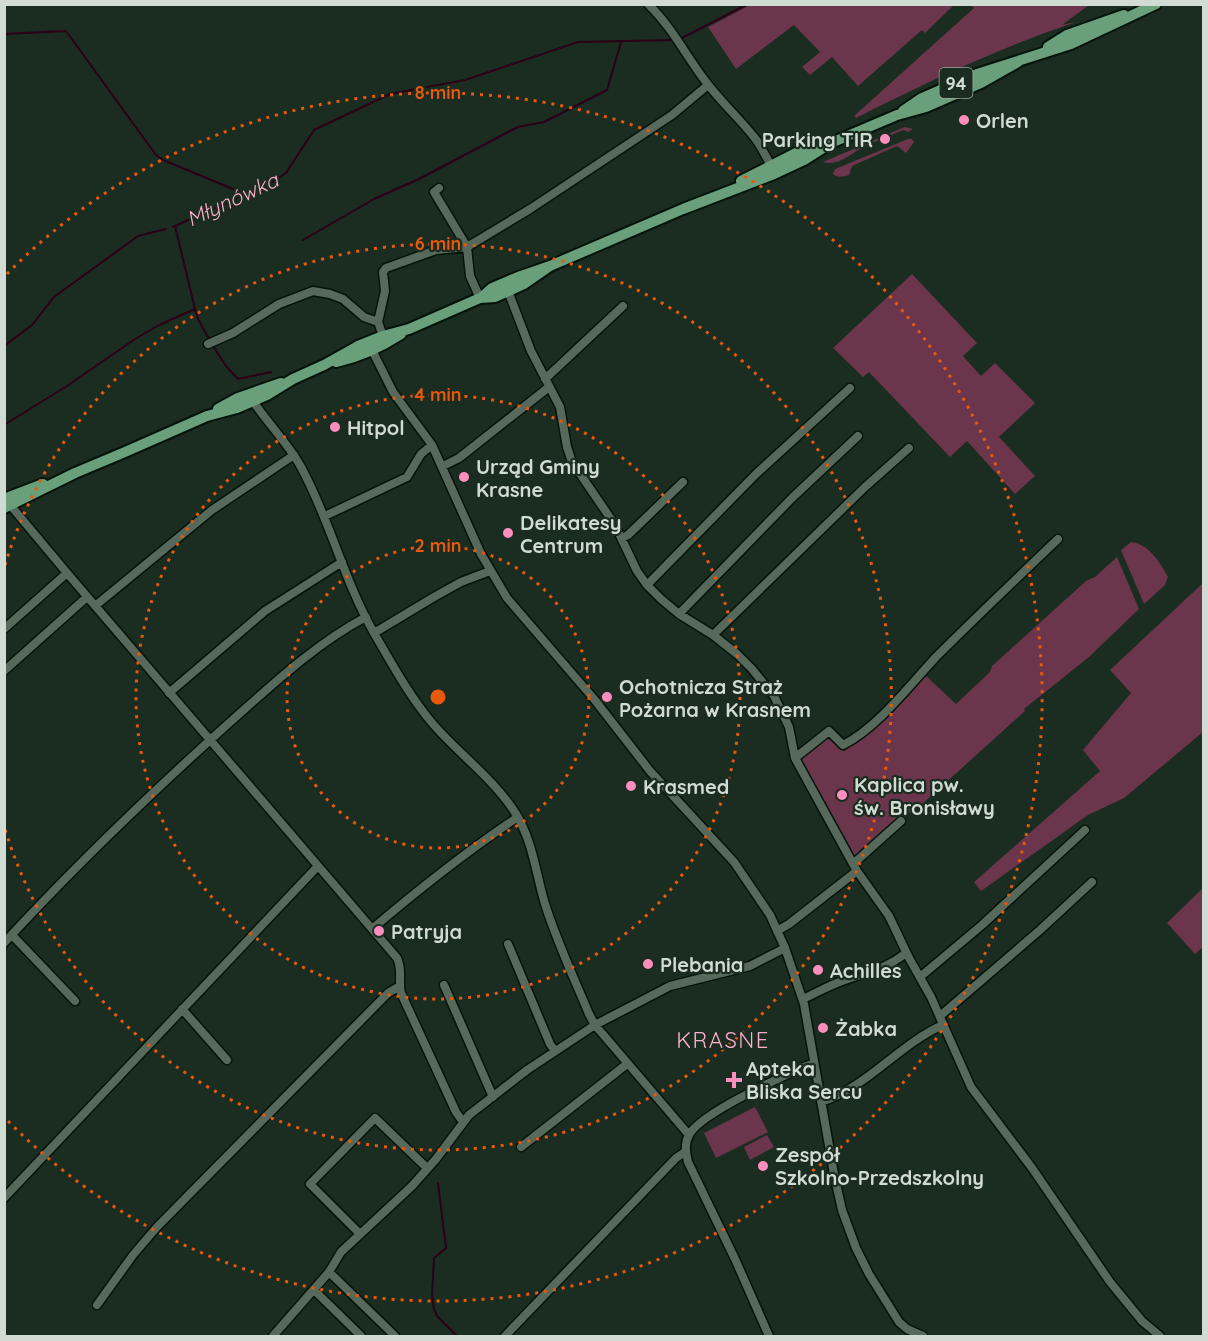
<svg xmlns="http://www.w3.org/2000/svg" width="1208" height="1341" font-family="Quicksand,sans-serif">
<rect width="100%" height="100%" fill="#1b2c20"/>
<path fill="#6b354c" d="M750,5V4L954,5L925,33L922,30L858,86L832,57L810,75L802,67L820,52L794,25L736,69L708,27Z
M971,5H1089L1062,25L1076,22C1001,47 927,82 856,118L854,116L974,8Z
M905,127L913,129L908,132L903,130C891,135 879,140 867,145C854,151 839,167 823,162Z
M908,139H912L914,142L906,153L897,146L852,166L849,175C843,177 838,178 833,174L835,169Z
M912,274L977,343L963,356L981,376L995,363L1035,403L999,437L1035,476L1015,494L967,441L950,457L869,372L863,377L833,348Z
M1131,542C1149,544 1160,562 1168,577L1165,585L1144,604L1121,550Z
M1117,557L1139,609L1089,657L1024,709L1025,711L921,805L897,820L857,857L853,854L834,823L802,761L805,753L828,736C835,740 837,748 844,751L871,728L924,674L956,704L990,672L992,666L1086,581L1095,577Z
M1203,583V732L1124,798L1088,815L981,891L974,882L1100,771L1083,750L1131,693L1110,670Z
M1203,888V947L1195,954L1167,923Z
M755,1107L768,1132L716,1158L704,1133Z
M767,1135L774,1147L750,1160L744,1147Z"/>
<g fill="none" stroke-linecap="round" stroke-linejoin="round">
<path stroke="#2c0016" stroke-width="2" d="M4,34L66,31L156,155L163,160L245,194
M680,39L748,4
M173,227L274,181L286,173L314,130L390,94L465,80L578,42L674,40
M303,240L374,199L419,179L510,131L518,127L544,122L607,90L621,42
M195,309L198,319L210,341
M4,346L32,325L54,297L138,236L166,229
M213,346L226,366L238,379L271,372
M4,425L67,386L135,339L159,325L195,309L175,226
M438,1183L446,1248L434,1258L432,1295L434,1309L437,1316L457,1336"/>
<defs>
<path id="minor" d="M648,4C672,27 686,56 706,82C721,102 739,118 754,137C761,145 765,156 771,165
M504,289L508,291L531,351L560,407L567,447L572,462L615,525L637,571L647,585L661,599L679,614L713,635L737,654L752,669L774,696L789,727L795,758L857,871L889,916L909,958L931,997L971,1087L1032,1168L1110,1282L1142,1321L1160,1336
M480,298L470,276L467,247L530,209L672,115L708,85
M378,322L385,291L383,272L386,268L436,250L467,247L434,192L439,188
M208,344L233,333L279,304L313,291L330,294L343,299L364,317L378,322L383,336
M367,348L372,350L393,392L432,445L481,554L507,598L594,699L650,771L734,862L770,915L785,948L804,1004L834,1174L842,1210L856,1248L869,1274L899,1322L907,1329L923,1336
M545,379L623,306
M248,399L253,401C268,424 288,443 301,467C330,520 344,581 374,633C392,664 410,697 433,724C460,755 494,779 516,814C533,842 536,874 545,904C557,942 574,978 589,1014L595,1025L689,1135
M443,466L459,458L549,387
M6,503L11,506L67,573L397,958C403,970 398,981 401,993L456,1112L463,1122
M325,516L407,477L421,454L432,445
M622,538L628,535L683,482
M647,585L756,474L850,388
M95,606L212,510L294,455
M679,614L792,498L858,436
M4,629L67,573
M374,633L434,597L461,582L490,571
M713,635L865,487L909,448
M4,671L87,597
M169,693L265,611L342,562
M795,758L829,731L843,745C877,728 910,685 936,657C976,617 1017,578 1058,539
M853,864L901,821
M372,929C419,889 467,851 518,817
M777,931L789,924L857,871
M12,935L75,1001
M4,943C75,866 151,793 229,723C272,685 315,644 366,617
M508,944L550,1044L555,1051
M920,977L982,925L1085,830
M444,985L493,1097
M803,999C816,993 828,986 842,981C866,972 885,970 906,953
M182,1009L227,1060
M940,1016L1040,930L1092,882
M821,1102C868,1087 899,1044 943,1025
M521,1147L627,1064
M4,1198L318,866
M360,1234L310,1184L375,1118L427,1168
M329,1272L395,1336
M314,1290L361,1336
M97,1305L133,1255L157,1227L388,993L400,986
M273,1336L329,1272L341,1252L412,1186L436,1159L469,1115L527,1070L595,1025L670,986L750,966L785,948
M505,1336L676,1158L685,1152
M769,1336L735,1259L688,1162C686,1153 684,1144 689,1135C700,1113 789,1073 814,1063"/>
<path id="major" d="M1048,47L1067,35L1124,15
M903,111L922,98L977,74L1071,44L1156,4
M741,181L800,151L831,143L897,115L926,107L981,83L1018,62
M481,298L492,288L518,277L550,266L683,209L774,174L804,160L831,143
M336,362C359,357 381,347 401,334
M218,409L238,398L281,383
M4,499L43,484
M4,508L75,473L125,452L207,416L237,408L267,395L293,379L324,365L358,346L383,336L409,329L480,298L495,297L524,284L550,266"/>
</defs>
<use href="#minor" stroke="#05140a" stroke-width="11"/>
<use href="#major" stroke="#05140a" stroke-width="14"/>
<use href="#minor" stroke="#56695b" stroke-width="8"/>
<use href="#major" stroke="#69a07b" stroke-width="10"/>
</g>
<g fill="none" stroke="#e8590c" stroke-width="3" stroke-dasharray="3 6">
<circle cx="438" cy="697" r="151"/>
<circle cx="438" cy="697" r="302"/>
<path d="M5 565A453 453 0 1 1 5 829"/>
<path d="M7 274A604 604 0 1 1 7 1120"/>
</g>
<g fill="#fe8ebd" stroke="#1b2c20" stroke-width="2">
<circle cx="964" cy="120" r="6"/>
<circle cx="885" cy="139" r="6"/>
<circle cx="335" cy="427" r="6"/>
<circle cx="464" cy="477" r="6"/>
<circle cx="508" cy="533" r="6"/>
<circle cx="607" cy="697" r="6"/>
<circle cx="631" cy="786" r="6"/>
<circle cx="842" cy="795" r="6"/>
<circle cx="379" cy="931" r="6"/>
<circle cx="648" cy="964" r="6"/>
<circle cx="818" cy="970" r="6"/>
<circle cx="823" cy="1028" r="6"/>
<path d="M731 1071h6v6h6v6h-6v6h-6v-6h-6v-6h6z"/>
<circle cx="763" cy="1166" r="6"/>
</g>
<g text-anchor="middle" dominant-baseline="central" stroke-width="4.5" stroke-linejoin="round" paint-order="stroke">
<rect fill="#1b2c20" stroke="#9aa69d" stroke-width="1.5" x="939.5" y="68" width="33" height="30" rx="4.5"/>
<g font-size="18" font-weight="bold" fill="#d0dbd3">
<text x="956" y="83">94</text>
</g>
<g font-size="20" font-weight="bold" fill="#d0dbd3" stroke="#1b2c20" text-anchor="start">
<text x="976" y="120">Orlen</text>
<text x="873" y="139" text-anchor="end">Parking TIR</text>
<text x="347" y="427">Hitpol</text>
<text x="476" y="466">Urząd Gminy<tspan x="476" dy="23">Krasne</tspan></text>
<text x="520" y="522">Delikatesy<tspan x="520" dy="23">Centrum</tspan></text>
<text x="619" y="686">Ochotnicza Straż<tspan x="619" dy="23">Pożarna w Krasnem</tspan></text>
<text x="854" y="784">Kaplica pw.<tspan x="854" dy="23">św. Bronisławy</tspan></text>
<text x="643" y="786">Krasmed</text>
<text x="391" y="931">Patryja</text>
<text x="660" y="964">Plebania</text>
<text x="830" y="970">Achilles</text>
<text x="835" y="1028">Żabka</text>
<text x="746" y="1068">Apteka<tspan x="746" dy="23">Bliska Sercu</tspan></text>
<text x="775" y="1154">Zespół<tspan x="775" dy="23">Szkolno-Przedszkolny</tspan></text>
</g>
<g font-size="21" font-style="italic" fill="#feadcc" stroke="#1b2c20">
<text transform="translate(232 199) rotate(-25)">Młynówka</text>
</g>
<g font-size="22" letter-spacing="1.5" fill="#fdaecd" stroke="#1b2c20">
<text x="723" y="1040">KRASNE</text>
</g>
</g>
<circle cx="438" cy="697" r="9" fill="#e8590c" stroke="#1b2c20" stroke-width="3"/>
<g font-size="18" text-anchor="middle" font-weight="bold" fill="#e8590c" stroke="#1b2c20" stroke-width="4.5" stroke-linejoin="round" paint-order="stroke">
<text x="438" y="99">8 min</text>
<text x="438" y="250">6 min</text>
<text x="438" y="401">4 min</text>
<text x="438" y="552">2 min</text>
</g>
<rect width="1208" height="1341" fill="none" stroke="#d0dbd3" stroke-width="12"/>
</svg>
